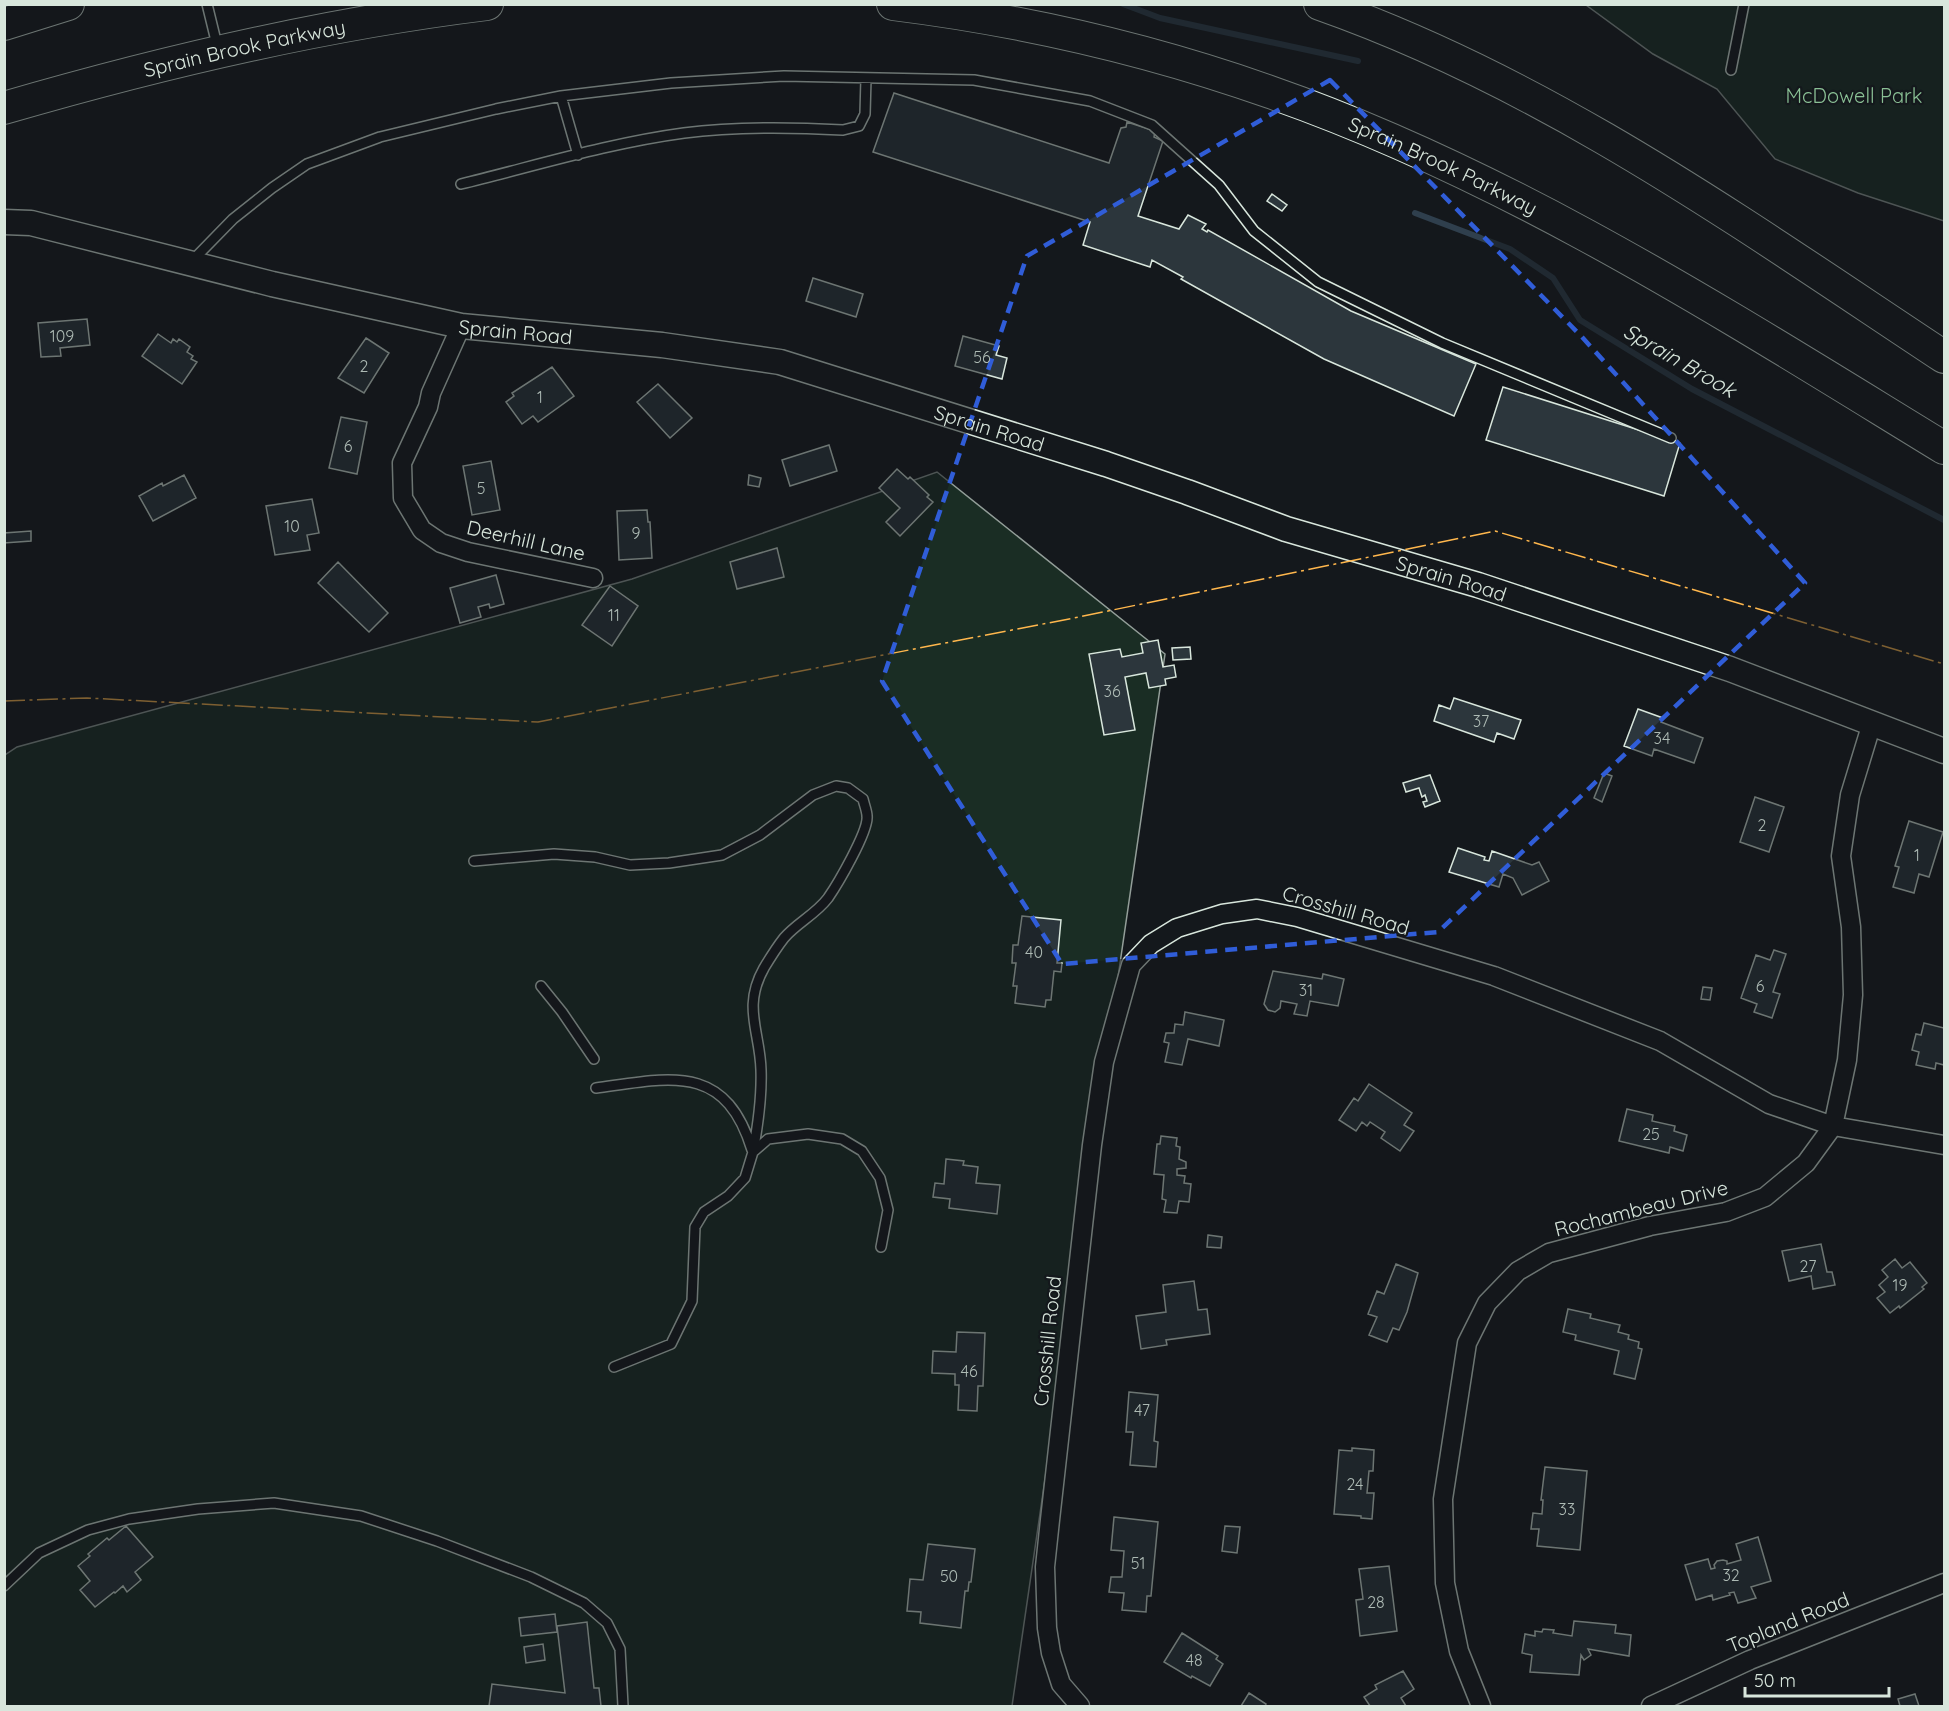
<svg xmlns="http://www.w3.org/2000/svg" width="1949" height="1711" font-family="Quicksand,sans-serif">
<rect width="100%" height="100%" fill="#14181c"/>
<path fill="#1a2d24" stroke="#939e99" stroke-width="1.5" d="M1586,5H1944V221L1858,193L1775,159L1717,89L1653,54Z
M937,472L1165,654L1012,1706H5V755L17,747L632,579Z"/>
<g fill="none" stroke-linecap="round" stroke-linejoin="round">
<path stroke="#2f3f4d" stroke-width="6" d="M1123,4L1160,18L1358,61
M1415,213L1510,249L1553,278L1580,320L1692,389L1944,520"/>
</g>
<path fill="#2c363c" stroke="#d8e6dc" stroke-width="1.5" d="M894,93L1109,163L1121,128L1126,127L1127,122L1155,131L1154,137L1163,141L1138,216L1179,229L1188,215L1206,224L1202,229L1207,232L1208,230L1351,311L1476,364L1454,416L1324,359L1181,279L1183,277L1152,260L1150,267L1083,245L1090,222L873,152Z
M1272,194L1287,205L1282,211L1267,201Z
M813,278L863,294L856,317L806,301Z
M87,319L90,345L60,348L61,356L41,357L38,323Z
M158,334L171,343L173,339L177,342L179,339L190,347L187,352L193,356L191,359L197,362L182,384L142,356Z
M963,336L999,346L996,355L1007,358L1002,379L955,366Z
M366,338L389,353L364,393L338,378Z
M552,367L574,396L538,422L533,416L522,424L506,402L514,396L512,393Z
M658,384L692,418L670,438L637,402Z
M1503,387L1680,443L1664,496L1486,440Z
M341,417L367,422L357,474L329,468Z
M829,445L837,471L790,486L782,460Z
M491,461L500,510L472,515L463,466Z
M897,469L908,479L910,477L929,495L927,497L933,502L900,536L886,522L900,508L879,488Z
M184,475L196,498L153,521L139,496L162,483L163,486Z
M749,475L761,478L759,487L748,485Z
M312,499L319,533L307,535L310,550L275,555L266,506Z
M647,510L648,522H650L652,558L619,560L617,511Z
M31,531V541L4,543V533Z
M777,548L784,577L737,589L730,562Z
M338,562L388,613L369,632L318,583Z
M496,575L504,604L490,608L489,604L478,607L481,617L460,623L450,588Z
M610,586L638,606L612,646L582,625Z
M1158,640L1163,667L1174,665L1176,677L1165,679L1166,685L1149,688L1146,673L1125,677L1135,730L1104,735L1089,654L1120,649L1122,657L1143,653L1141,643Z
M1190,647L1191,659L1173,660L1172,648Z
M1454,698L1521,720L1514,739L1497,733L1494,742L1434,721L1439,705L1450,709Z
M1638,709L1663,718L1661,722L1703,738L1694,763L1654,749L1652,756L1624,746Z
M1604,773L1612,776L1602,802L1594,798Z
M1430,775L1440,801L1425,807L1423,802L1427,801L1425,795L1422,797L1419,788L1406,792L1403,783Z
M1755,797L1784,807L1769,852L1740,842Z
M1909,821L1943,832L1929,877L1919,874L1914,893L1893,887L1899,867L1895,866Z
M1458,848L1485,857L1484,860L1489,861L1492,851L1532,865L1539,862L1549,881L1522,895L1513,878L1503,874L1499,887L1449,872Z
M1022,916L1061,920L1057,963H1062L1061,972L1054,971L1051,1000H1046L1045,1007L1015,1003L1017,986H1013L1016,963H1012L1013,945H1018Z
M1774,950L1786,954L1773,992L1780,994L1772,1018L1754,1012L1757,1004L1741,998L1756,955L1770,960Z
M1273,971L1322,979L1323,974L1344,979L1338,1006L1310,1001L1307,1016L1294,1014L1297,1004L1281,1001L1280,1008L1275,1012L1268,1010L1264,1004Z
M1703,987L1712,988L1710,1000L1701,999Z
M1185,1012L1224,1020L1219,1046L1188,1039L1182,1065L1165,1062L1169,1043L1164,1042L1166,1033H1174L1175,1024L1183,1025Z
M1924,1023L1944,1028V1065L1936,1063L1935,1069L1916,1065L1919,1052L1912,1050L1916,1034L1921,1035Z
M1369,1084L1412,1113L1404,1125L1414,1131L1400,1151L1381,1138L1385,1132L1370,1122L1367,1126L1362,1122L1356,1131L1339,1120L1354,1098L1358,1101Z
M1627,1109L1653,1115L1652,1121L1675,1126L1674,1131L1687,1135L1683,1151L1670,1147L1669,1153L1619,1141Z
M1161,1136L1177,1138L1176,1146L1180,1147L1179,1159L1186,1162V1168L1177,1169V1175L1185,1176L1184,1183L1191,1184L1189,1202L1179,1201L1177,1213L1164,1212L1166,1200L1162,1199L1164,1175L1154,1174L1157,1144H1160Z
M946,1159L964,1161L963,1165L978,1167L976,1183L1000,1185L997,1214L949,1208L950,1199L933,1197L935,1183L944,1184Z
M1208,1235L1222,1237L1221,1248L1207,1247Z
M1821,1244L1827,1272H1832L1835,1285L1813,1289L1811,1276L1789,1281L1782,1251Z
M1895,1259L1902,1268L1910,1262L1927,1283L1922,1287L1924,1289L1900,1308L1899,1306L1890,1313L1877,1298L1885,1292L1879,1285L1888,1277L1882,1270Z
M1396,1264L1418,1273L1407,1312L1399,1330L1393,1328L1387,1342L1369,1335L1377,1317L1368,1314L1377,1291L1384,1294Z
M1194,1281L1198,1310L1207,1309L1210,1334L1166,1340L1167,1345L1141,1349L1136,1316L1166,1312L1163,1285Z
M1568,1309L1591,1314L1590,1318L1620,1325L1618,1332L1629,1335L1628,1339L1639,1342L1638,1348L1642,1349L1635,1379L1614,1374L1619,1351L1575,1340L1576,1335L1563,1332Z
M957,1332L985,1333L983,1386H978L977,1411L958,1410L959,1385H955V1374L932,1373L933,1351L956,1352Z
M1129,1392L1158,1395L1154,1441L1158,1442L1156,1467L1130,1465L1133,1432H1126Z
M1352,1448L1374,1450L1373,1471H1369L1367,1493H1374L1372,1519L1361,1518V1516L1334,1514L1339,1450L1352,1451Z
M1545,1467L1587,1471L1580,1550L1537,1546L1539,1529H1531L1533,1513L1542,1514L1543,1500H1541Z
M1114,1517L1158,1522L1151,1596H1147L1146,1612L1122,1610L1124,1593L1109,1592L1111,1577H1122L1124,1551L1111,1550Z
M126,1526L153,1557L135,1572L141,1580L127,1592L123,1586L115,1593L114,1592L95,1607L80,1590L90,1581L78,1566L90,1556L88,1554L107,1538L109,1540Z
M1225,1526L1240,1527L1237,1553L1222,1551Z
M1758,1537L1771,1581L1751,1587L1756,1598L1738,1603L1734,1592L1729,1593L1730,1595L1713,1600L1712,1595L1696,1600L1685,1565L1708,1559L1711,1569L1715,1568L1714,1565L1717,1561L1723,1560L1727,1561V1564L1741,1560L1736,1544Z
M928,1544L975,1549L971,1582H969L968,1591H965L961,1628L920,1623L921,1612L907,1611L910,1579L923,1580Z
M1389,1566L1397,1631L1360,1636L1356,1600L1363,1599L1359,1569Z
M555,1614L557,1632L521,1636L519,1618Z
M1574,1621L1616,1625L1615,1633L1631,1635L1629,1656L1588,1649L1591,1655L1584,1660L1581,1655L1579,1675L1530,1672L1532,1655L1522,1653L1525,1634L1535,1636V1631L1542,1632L1543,1629L1554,1630L1553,1633L1572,1636Z
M587,1622L594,1688H599L601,1706H489L492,1684L565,1693L557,1626Z
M1182,1633L1218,1656L1216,1659L1223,1664L1210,1686L1192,1676L1191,1678L1164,1662Z
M543,1644L545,1660L526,1663L524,1647Z
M1403,1671L1414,1689L1401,1698L1406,1706H1370L1364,1697L1377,1689L1375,1685Z
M1249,1693L1266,1704L1265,1706H1241Z
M1915,1694L1919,1706H1900L1898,1699Z"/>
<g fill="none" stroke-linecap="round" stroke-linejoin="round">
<defs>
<path id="lane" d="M207,4L218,49
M1731,70L1744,4
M561,96L578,155
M461,184C535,166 609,143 684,133C737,126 789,127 843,130L859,126L865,114L866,78
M191,262L233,219L272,188L307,164L380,137L496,109L561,96L671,83L784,76L974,80L1090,101L1152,125L1219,185L1254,231L1318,282L1442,343L1671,438
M474,861L554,854L595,857L630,865L669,863L722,855L760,835L813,795L836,786L848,788L863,799C864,804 867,811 867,816C869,831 837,885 828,898C816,914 797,923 784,938C777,947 770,958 764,968C742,1007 760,1031 761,1070C762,1098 758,1125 753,1152
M541,986L562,1012L594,1059
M596,1088C670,1078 725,1062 752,1150
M614,1367L671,1344L692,1301L695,1227L704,1212L728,1196L745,1178L753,1152L768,1139L808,1134L842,1139L862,1151L880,1178L888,1210L881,1247
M4,1586L39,1553L88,1530L129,1519L198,1509L274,1503L361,1516L437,1541L531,1577L584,1603L607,1623L620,1649L623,1706"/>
<path id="street" d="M461,326L431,393L428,407L402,463L403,498L422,530L441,543L468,552L593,578
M1080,1706L1061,1684L1051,1653L1047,1628L1045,1567L1050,1520L1092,1145L1104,1062L1131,965L1151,944L1177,928L1222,914L1257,909L1297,917L1494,976L1660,1041L1769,1104L1833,1126L1944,1145
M1481,1706L1459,1651L1445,1583L1443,1499L1467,1343L1487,1303L1518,1271L1549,1253L1650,1226L1726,1212L1765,1197L1806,1163L1833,1126L1847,1060L1853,995L1851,927L1841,856L1850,795L1872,723
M1651,1706L1750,1660L1944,1583"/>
<g id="secondary">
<path id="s1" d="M4,222L31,223L272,284L461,326L662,345L780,362L1106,464L1187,492L1286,529L1478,585L1730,669L1944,751"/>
</g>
<g id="highway">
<path id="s2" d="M893,4C1022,20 1148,49 1270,92C1511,176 1728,316 1944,448"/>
<path d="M1320,4C1548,84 1744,225 1944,357"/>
<path d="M4,24L68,4"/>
<path id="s3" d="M4,108C162,62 323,24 487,4"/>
</g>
</defs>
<use href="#lane" stroke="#d8e6dc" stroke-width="12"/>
<use href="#street" stroke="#d8e6dc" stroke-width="21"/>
<use href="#secondary" stroke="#d8e6dc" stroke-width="27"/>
<use href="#highway" stroke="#d8e6dc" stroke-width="34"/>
<use href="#lane" stroke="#14181c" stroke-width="9"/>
<use href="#street" stroke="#14181c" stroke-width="18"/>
<use href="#secondary" stroke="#14181c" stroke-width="24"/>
<use href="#highway" stroke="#14181c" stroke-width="32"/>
<path stroke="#ffb74d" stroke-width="1.5" stroke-dasharray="21 4.5 3 4.5" stroke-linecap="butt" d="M4,701L87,698L538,722L1074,618L1495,531L1944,664"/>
</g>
<path d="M0 0H1949V1711H0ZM1330,80L1582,337L1805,583L1438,932L1062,964L882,681L1027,256Z" fill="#14181c" fill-opacity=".55" fill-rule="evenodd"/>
<path fill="none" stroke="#305dd8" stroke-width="4.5" stroke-dasharray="12 8" stroke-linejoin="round" d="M1330,80L1582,337L1805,583L1438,932L1062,964L882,681L1027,256Z"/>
<g text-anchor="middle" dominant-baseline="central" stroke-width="4.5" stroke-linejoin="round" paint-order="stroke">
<g font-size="16" fill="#adbab4">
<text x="62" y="336">109</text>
<text x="982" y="357">56</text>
<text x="364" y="366">2</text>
<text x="540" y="397">1</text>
<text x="348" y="446">6</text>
<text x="481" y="488">5</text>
<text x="292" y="526">10</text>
<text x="636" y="533">9</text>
<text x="614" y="615">11</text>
<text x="1112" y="691">36</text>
<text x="1481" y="721">37</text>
<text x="1662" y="738">34</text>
<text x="1762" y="825">2</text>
<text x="1917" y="855">1</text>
<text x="1034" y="952">40</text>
<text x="1760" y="986">6</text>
<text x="1306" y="990">31</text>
<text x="1651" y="1134">25</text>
<text x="1808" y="1266">27</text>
<text x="1900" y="1285">19</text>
<text x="969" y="1371">46</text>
<text x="1142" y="1410">47</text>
<text x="1355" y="1484">24</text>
<text x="1567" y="1509">33</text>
<text x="1138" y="1563">51</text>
<text x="1731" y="1575">32</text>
<text x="949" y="1576">50</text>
<text x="1376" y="1602">28</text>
<text x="1194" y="1660">48</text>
</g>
<g font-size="20" fill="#d8e6dc" stroke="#14181c">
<text stroke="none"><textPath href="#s3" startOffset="248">Sprain Brook Parkway</textPath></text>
<text stroke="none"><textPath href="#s2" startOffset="576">Sprain Brook Parkway</textPath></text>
<text stroke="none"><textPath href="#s1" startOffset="524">Sprain Road</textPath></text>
<text stroke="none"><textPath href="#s1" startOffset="1010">Sprain Road</textPath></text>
<text transform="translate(526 540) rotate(13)">Deerhill Lane</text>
<text stroke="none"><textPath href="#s1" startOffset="1496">Sprain Road</textPath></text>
<text transform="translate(1346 910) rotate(16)">Crosshill Road</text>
<text transform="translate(1641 1208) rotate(-14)">Rochambeau Drive</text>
<text transform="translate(1047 1341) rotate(-84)">Crosshill Road</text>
<text transform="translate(1788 1622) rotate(-22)">Topland Road</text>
</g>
<g font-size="20" fill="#8ac095" stroke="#14181c">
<text x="1854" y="95">McDowell Park</text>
</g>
<g font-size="21" font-style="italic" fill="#d8e6dc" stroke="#14181c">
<text transform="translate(1680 360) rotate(30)">Sprain Brook</text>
</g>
</g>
<rect width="1949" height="1711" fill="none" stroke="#d8e6dc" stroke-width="12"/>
<path d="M1745 1687v9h144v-9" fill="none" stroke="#d8e6dc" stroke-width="3"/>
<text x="1754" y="1687" font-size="18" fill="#d8e6dc" stroke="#14181c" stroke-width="4.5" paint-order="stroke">50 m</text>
</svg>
